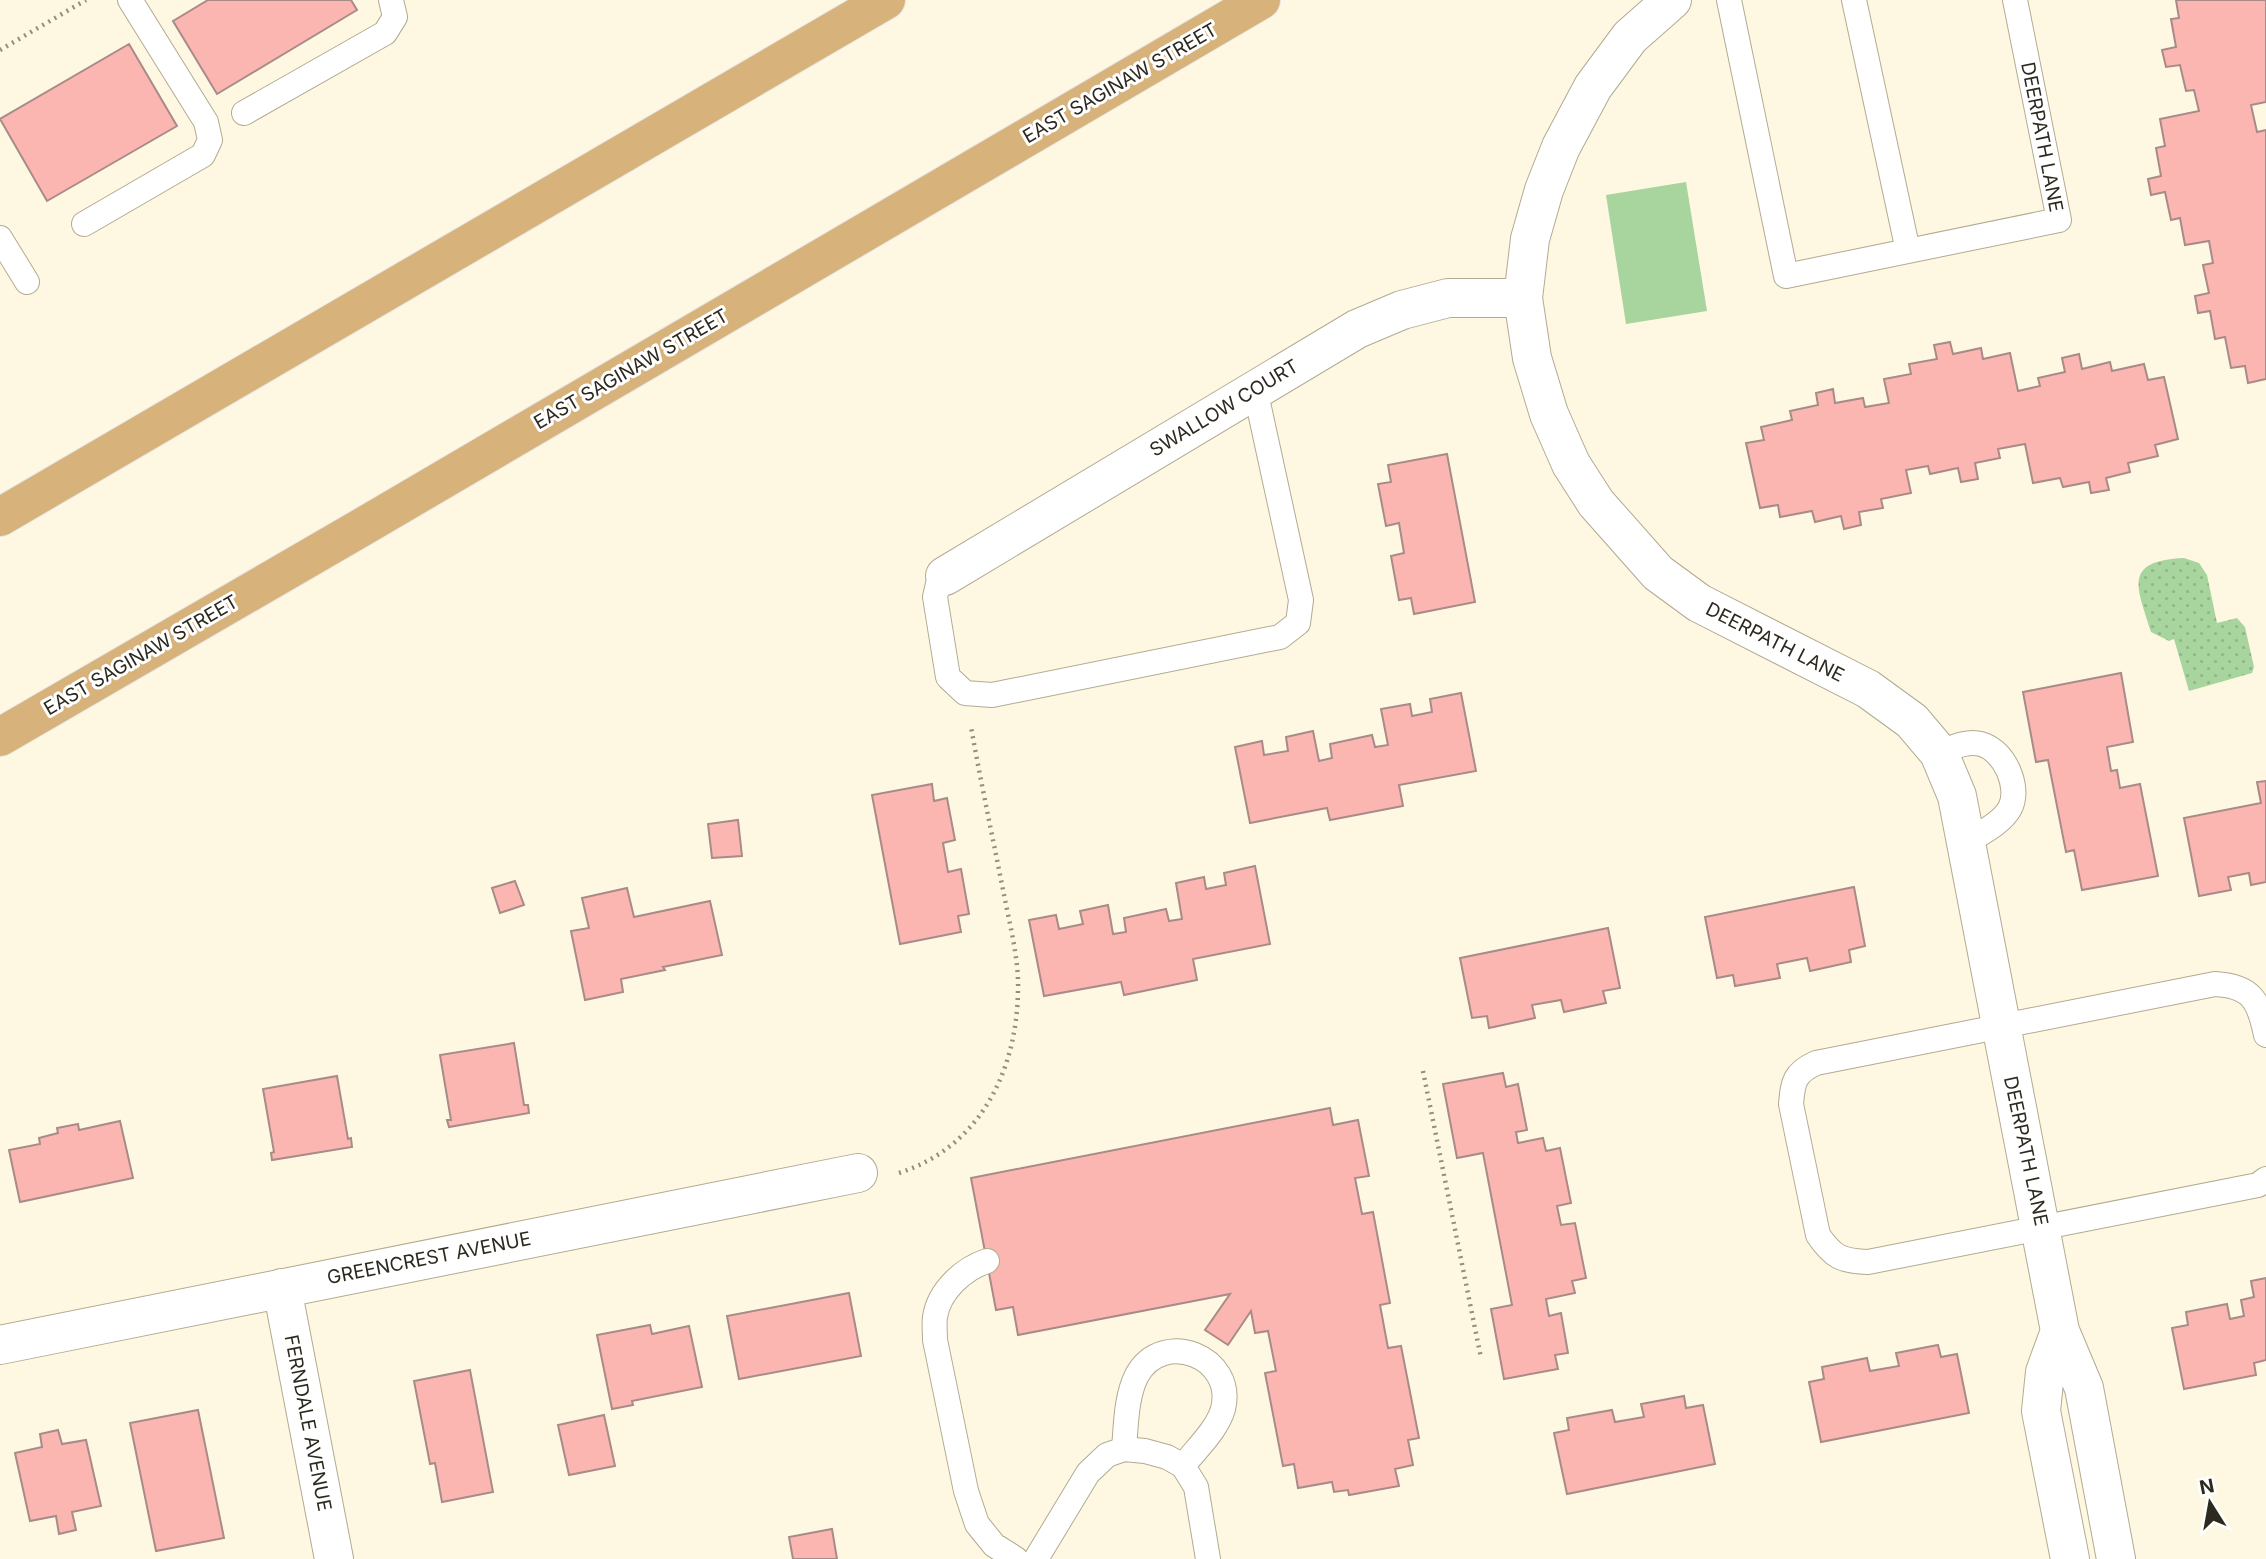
<svg xmlns="http://www.w3.org/2000/svg" width="2266" height="1559" font-family="Inter,sans-serif">
<defs>
<pattern id="park-dots" width="8" height="8" patternUnits="userSpaceOnUse" patternTransform="scale(1.75)"><rect width="8" height="8" fill="#a8d49e"/><path d="M2 2h.1M6 6h.1" fill="none" stroke="#91b688" stroke-width="1.8" stroke-linecap="round"/></pattern>
</defs>
<rect width="100%" height="100%" fill="#fef8e3"/>
<path fill="#a8d49e" d="M1686,182L1707,311L1626,324L1606,195Z"/>
<path fill="url(#park-dots)" d="M2184,558L2199,563L2207,575L2217,623L2237,618L2245,627L2254,667L2252,673L2189,691L2174,639L2169,641L2151,632C2138,588 2121,561 2184,558Z"/>
<path fill="#fcb6b1" stroke="#a88b89" stroke-width="2" d="M208,0H351L357,10L217,94L173,21Z
M2176,0H2266V102L2251,105L2257,132L2266,130V379L2248,383L2245,366L2231,368L2225,337L2215,339L2210,311L2198,313L2195,296L2209,293L2203,265L2213,263L2209,241L2185,245L2180,218L2171,220L2165,192L2151,195L2148,179L2161,176L2156,148L2165,146L2160,119L2199,111L2194,90L2186,91L2180,65L2166,67L2162,50L2176,47L2171,19L2179,18Z
M129,44L177,126L47,201L0,119Z
M1950,342L1953,354L1981,348L1983,359L2010,353L2018,391L2040,386L2038,378L2065,372L2062,358L2079,354L2082,369L2110,362L2112,371L2144,364L2148,380L2164,377L2178,439L2155,445L2158,456L2128,463L2130,472L2106,478L2109,490L2091,493L2089,482L2063,487L2060,478L2033,483L2025,444L1998,449L2000,458L1975,463L1978,479L1961,482L1958,468L1930,474L1928,466L1906,470L1911,493L1881,499L1883,508L1859,512L1861,525L1844,529L1841,516L1815,522L1812,511L1780,517L1778,505L1760,508L1746,443L1764,440L1761,427L1792,420L1790,411L1818,405L1816,393L1833,389L1835,403L1863,398L1865,407L1889,403L1884,379L1911,374L1909,364L1937,359L1934,345Z
M1447,454L1475,602L1414,614L1411,598L1399,600L1391,556L1404,553L1399,523L1386,526L1378,484L1391,482L1388,465Z
M2121,673L2133,742L2107,747L2111,771L2117,770L2120,788L2140,784L2158,876L2082,890L2074,850L2066,852L2048,760L2036,762L2023,692Z
M1461,693L1476,771L1399,785L1403,806L1330,820L1327,808L1250,823L1235,747L1262,741L1264,755L1288,751L1286,737L1313,731L1319,761L1332,758L1330,744L1372,735L1375,747L1388,745L1381,709L1410,704L1412,716L1432,712L1430,699Z
M2266,781V882L2251,885L2249,873L2228,877L2231,890L2199,896L2184,818L2261,803L2257,782Z
M932,784L934,801L947,798L955,840L943,843L948,872L961,869L969,914L958,916L961,932L900,944L872,795Z
M738,820L742,856L712,858L708,824Z
M1255,866L1270,944L1193,959L1197,980L1124,995L1121,982L1044,996L1029,920L1056,915L1059,929L1083,924L1080,911L1108,905L1113,934L1126,932L1124,918L1166,909L1169,921L1182,919L1176,883L1204,877L1206,889L1226,885L1224,873Z
M515,881L524,905L500,913L492,888Z
M1854,887L1865,946L1849,950L1851,962L1810,971L1807,958L1777,964L1780,978L1735,986L1733,975L1717,978L1705,917Z
M627,888L634,917L710,901L722,955L663,967L665,970L621,979L623,992L585,1000L571,931L589,928L582,898Z
M1608,928L1620,988L1603,991L1606,1003L1564,1012L1561,1000L1532,1005L1535,1018L1489,1028L1487,1016L1472,1018L1460,958Z
M514,1043L524,1105H528L529,1113L449,1127L447,1120H451L440,1055Z
M1503,1073L1506,1087L1518,1084L1527,1130L1516,1132L1518,1143L1543,1138L1546,1151L1560,1148L1571,1203L1557,1206L1561,1225L1575,1223L1586,1278L1572,1281L1575,1293L1546,1299L1549,1316L1561,1313L1568,1353L1555,1355L1558,1369L1504,1379L1491,1309L1512,1305L1483,1153L1457,1158L1443,1084Z
M337,1076L348,1139L351,1138L352,1147L272,1160L271,1153L274,1152L263,1089Z
M1330,1108L1333,1125L1358,1120L1369,1176L1355,1178L1362,1214L1373,1212L1390,1303L1380,1305L1388,1348L1401,1346L1419,1438L1408,1440L1413,1465L1395,1469L1399,1486L1349,1495L1348,1490L1334,1492L1332,1482L1298,1488L1294,1464L1283,1466L1265,1373L1276,1371L1268,1331L1255,1333L1251,1311L1228,1345L1205,1330L1230,1294L1018,1335L1013,1307L996,1310L971,1178Z
M120,1121L133,1178L20,1202L9,1150L40,1144L39,1138L58,1133L57,1128L78,1124L79,1130Z
M2266,1278V1360L2254,1363L2256,1375L2184,1389L2172,1328L2188,1325L2186,1312L2227,1304L2230,1319L2244,1316L2241,1300L2254,1297L2251,1281Z
M849,1293L861,1356L739,1379L727,1316Z
M650,1325L652,1334L689,1326L702,1387L632,1401L633,1405L612,1409L597,1335Z
M1938,1345L1941,1357L1957,1354L1969,1413L1821,1442L1809,1382L1824,1379L1822,1367L1867,1358L1870,1371L1899,1366L1896,1353Z
M470,1370L493,1492L442,1502L435,1463L430,1464L414,1381Z
M1684,1396L1686,1408L1703,1405L1715,1464L1567,1494L1554,1433L1569,1430L1567,1418L1612,1410L1615,1422L1644,1417L1641,1404Z
M198,1410L224,1538L156,1551L130,1423Z
M604,1415L615,1466L569,1475L558,1425Z
M58,1430L62,1444L86,1440L101,1506L72,1512L76,1530L59,1534L56,1516L30,1521L15,1453L42,1447L40,1434Z
M832,1529L837,1559H793L789,1537Z"/>
<g fill="none" stroke-linecap="round" stroke-linejoin="round">
<defs>
<path id="service" d="M1729,0L1786,276L2059,220L2015,0
M1854,0L1908,251
M244,113L385,33L395,17L391,0
M84,224L203,155L210,140L206,122L130,0
M0,238L27,282
M945,576L938,584L935,597L948,677L965,693L992,695L1280,637L1298,623L1301,600L1255,389
M1939,753C1952,748 1967,740 1981,744C2004,750 2021,787 2010,808C2002,823 1981,833 1967,842
M2266,1035C2259,1001 2252,986 2215,984L1816,1063C1794,1073 1793,1082 1791,1104L1818,1235C1833,1257 1841,1261 1868,1262L2258,1185L2266,1179
M987,1261C963,1269 939,1291 935,1317C934,1324 935,1332 935,1340L966,1491L977,1524L994,1545L1016,1559
M1124,1449C1126,1425 1126,1396 1137,1375C1163,1328 1236,1357 1223,1409C1217,1430 1196,1449 1183,1466
M1036,1559L1088,1473L1107,1455L1124,1449L1145,1451L1167,1457L1183,1466L1196,1487L1208,1559"/>
<path id="minor" d="M1672,0L1630,37L1593,87L1561,147L1544,190L1530,239L1523,298L1532,358L1549,414L1571,464L1596,503L1658,573L1699,603L1868,689L1912,721L1939,753L1957,796L2060,1331L2084,1388L2116,1559
M945,576L1357,329L1402,310L1448,298H1523
M282,1288L334,1559
M2060,1331L2045,1372L2041,1411L2070,1559
M0,1345L858,1173"/>
<path id="primary" d="M0,517L886,0
M0,737L364,526L1261,0"/>
</defs>
<use href="#service" stroke="#b2aa92" stroke-width="26"/>
<use href="#minor" stroke="#b2aa92" stroke-width="40"/>
<use href="#primary" stroke="#e6e5e4" stroke-width="40"/>
<path stroke="#938e7f" stroke-width="4.5" stroke-dasharray="2 5" stroke-linecap="butt" d="M0,50L86,0
M1423,1071L1481,1358
M899,1173C980,1147 1017,1071 1018,990C1019,960 1010,925 1004,895C993,839 981,783 971,727"/>
<use href="#service" stroke="#fff" stroke-width="24"/>
<use href="#minor" stroke="#fff" stroke-width="38"/>
<use href="#primary" stroke="#d7b27b" stroke-width="38"/>
</g>
<g text-anchor="middle" dominant-baseline="central" stroke-width="6" stroke-linejoin="round" paint-order="stroke">
<g font-size="19" fill="#2c291f" stroke="#fff">
<text transform="translate(1120 83) rotate(-30)">EAST SAGINAW STREET</text>
<text transform="translate(2042 137) rotate(79)">DEERPATH LANE</text>
<text transform="translate(631 369) rotate(-30)">EAST SAGINAW STREET</text>
<text transform="translate(1224 408) rotate(-31)">SWALLOW COURT</text>
<text transform="translate(1775 642) rotate(27)">DEERPATH LANE</text>
<text transform="translate(141 655) rotate(-30)">EAST SAGINAW STREET</text>
<text transform="translate(2026 1151) rotate(78)">DEERPATH LANE</text>
<text transform="translate(429 1258) rotate(-11)">GREENCREST AVENUE</text>
<text transform="translate(308 1423) rotate(79)">FERNDALE AVENUE</text>
</g>
</g>
<g transform="translate(2210 1503) rotate(349)" stroke="#ffffff" stroke-width="5" paint-order="stroke">
<path d="M0-5L12 26L0 18L-12 26Z" fill="#2c291f"/>
<text y="-10" font-size="19" font-weight="bold" text-anchor="middle" fill="#2c291f">N</text>
</g>
</svg>
